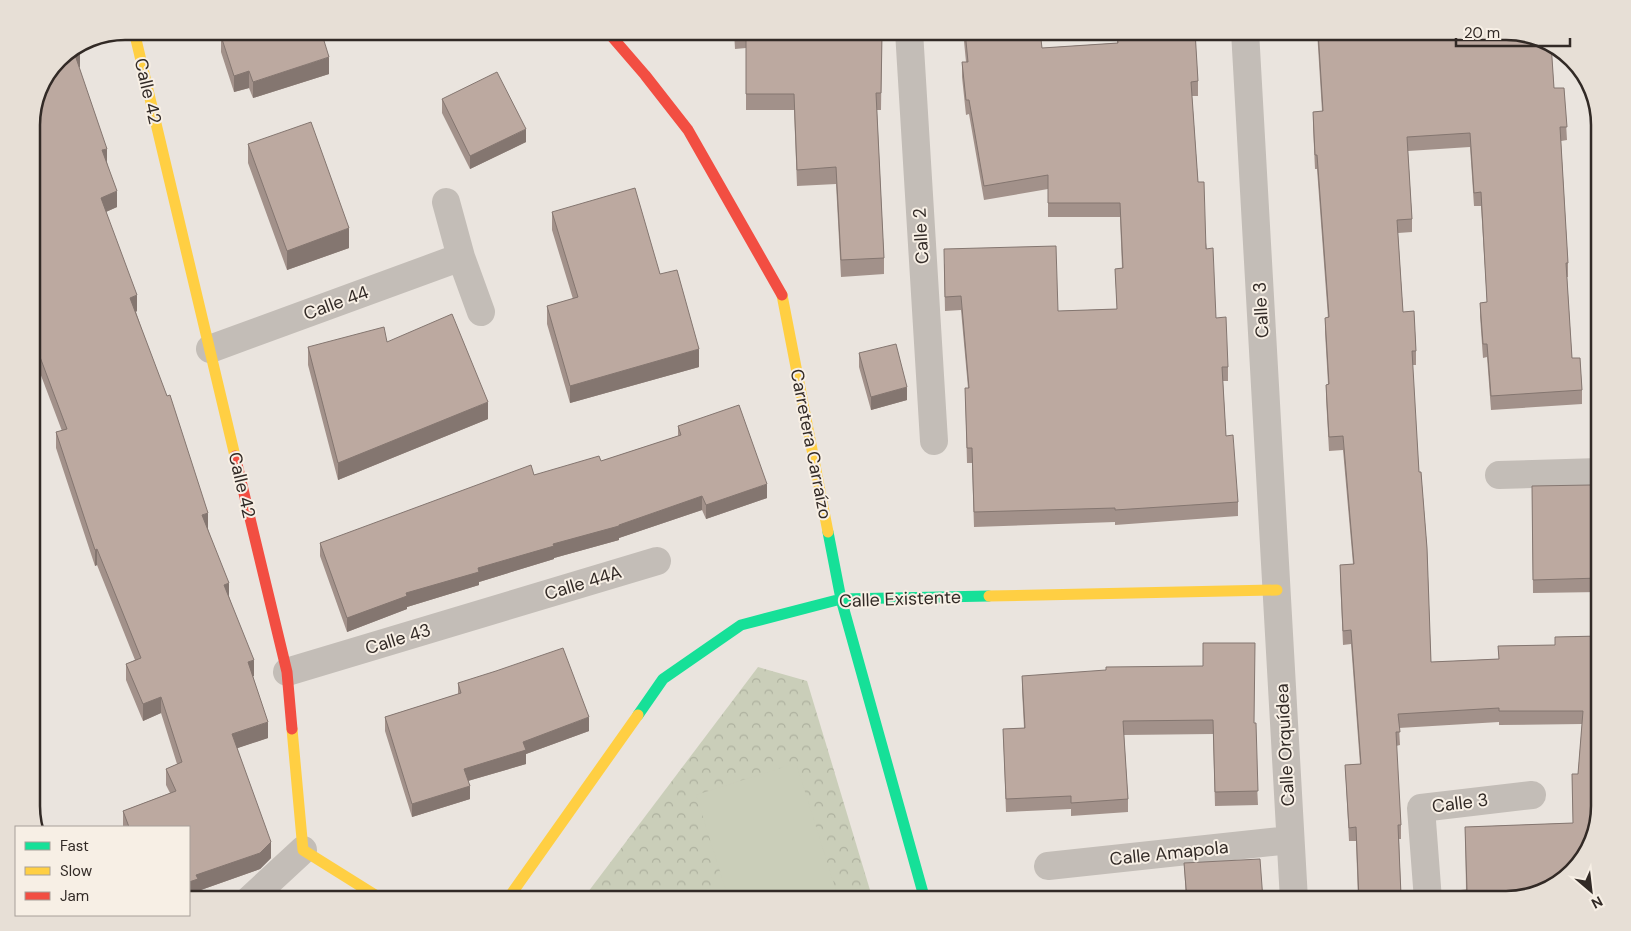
<svg xmlns="http://www.w3.org/2000/svg" width="1631" height="931" font-family="'DM Sans',sans-serif">
<defs>
<pattern id="park-crowns" width="20" height="18" patternUnits="userSpaceOnUse" patternTransform="scale(1.25)"><rect width="20" height="18" fill="#caceb9"/><path d="M2 6a3 3 0 1 1 6 0M12 15a3 3 0 1 1 6 0" fill="none" stroke="#aeb19f"/></pattern>
</defs>
<rect width="100%" height="100%" fill="#eae4de"/>
<path fill="url(#park-crowns)" d="M758,667L807,681L873,900H582Z"/>
<path fill="#caceb9" d="M796,763L839,900H729L696,795Z"/>
<g fill="none" stroke-linecap="round" stroke-linejoin="round">
<path stroke="#c3bdb7" stroke-width="28" d="M909,31L934,441
M1245,31L1294,900
M446,202L461,257L481,312
M210,349L461,257
M1499,475L1600,472
M287,672L657,561
M1048,866L1290,840
M249,900L303,850
M1428,900L1421,808L1532,795"/>
<path stroke="#16e098" stroke-width="11" d="M828,532L841,599L925,900
M638,715L663,679L741,625L841,599L989,596"/>
<path stroke="#ffcf43" stroke-width="11" d="M134,31L235,456
M782,295L828,532
M989,596L1277,590
M292,729L303,850L383,900
M507,900L638,715"/>
<path stroke="#f24e42" stroke-width="11" d="M607,31L645,75L688,130L782,295
M235,456L287,672L292,729"/>
</g>
<path fill="#a2918a" d="M734,31H877V35H882L881,110H877L884,258V274L841,277L836,184L797,186L794,110H746V48L735,49Z
M963,31H1040L1042,48L1117,43V31H1198V34H1195L1198,81V96H1192L1198,182L1216,318L1228,367V381H1223L1226,436L1238,502V516L1115,525V522L974,527L972,463H967L965,388H968L961,310L945,311L944,264L1058,311L1117,309L1115,269L1122,268L1120,217H1048V189L984,200L969,114L966,115L962,77V62H966Z
M1317,31H1506L1551,43L1554,88H1564L1567,140L1561,141L1568,263V277H1567L1572,358H1580L1582,390V404L1491,410L1487,357L1483,358L1480,316V303L1487,302L1481,206H1474L1470,147L1408,151L1412,219V232L1398,233L1403,312L1414,311L1416,351V365H1412L1419,472H1421L1427,548L1431,662L1499,659L1498,646L1555,645V637L1600,636V806L1587,853L1553,887L1506,900H1435L1437,899L1442,892L1466,890L1465,827L1573,823L1572,774H1578L1582,724L1499,725V722L1399,728L1400,745L1396,746L1401,825V839H1399L1401,895L1415,894L1420,900H1358L1356,841H1349L1345,765L1360,764L1351,644L1343,645L1340,578V565L1353,564L1343,450L1329,451L1326,398V385L1328,384L1325,332V318H1328L1317,169H1315L1313,126V112L1322,111Z
M221,36L329,74L253,98L249,88L234,92L221,52Z
M59,59L80,67H79L107,162L117,207L106,212L137,311L136,312L208,529L254,676H253L268,738L237,748L271,858L260,869L198,891V895L189,898V827H123V811L170,793L166,785V769L177,764L161,713L143,721L126,680V664L135,660L97,565L95,566L56,448V432L62,431L31,349V119Z
M442,99L526,142L470,169L442,113Z
M248,144L349,248L287,270L248,163Z
M552,212L660,274L699,367L570,403L547,324V306L573,299L552,230Z
M387,342L488,419L338,480L308,365V347Z
M859,353L907,400L871,410L859,367Z
M678,426L767,498L706,519L702,510L619,538V540L554,558V559L479,582V585L407,607V609L347,632L320,556V543L534,475L601,461L678,436Z
M1532,486L1591,494L1600,493V592L1533,593Z
M1022,676L1254,723L1258,805L1215,806L1213,734L1124,735L1128,799V812L1071,816V809L1006,812L1003,729L1024,728L1022,690Z
M458,683L589,731L526,754V764L468,781L470,799L412,817L385,731V717L458,694Z
M1184,863L1263,900H1186Z"/>
<path fill="#847670" d="M80,51V67L74,69V52Z
M329,57V74L253,98V82Z
M249,71V88L234,92V76Z
M526,129V142L470,169V156Z
M107,149V165L102,150Z
M117,191V207L101,214V198Z
M349,228V248L287,270V251Z
M137,295V311L130,314V298Z
M699,349V367L570,403V386Z
M907,387V400L871,410V397Z
M488,402V419L338,480V463Z
M767,484V498L706,519V505Z
M702,496V510L619,538V540L554,558V559L479,582V585L407,607V609L347,632V618L406,593L478,568L553,544L619,525Z
M208,513V529L202,531V515Z
M97,549V565L95,566V550Z
M229,583V599L224,585Z
M254,660V676L248,678V662Z
M161,697V713L143,721V704Z
M589,717V731L526,754V764L464,782V769L523,742Z
M268,722V738L232,750V734Z
M470,786V799L412,817V804Z
M271,842V858L260,869L198,891V895L189,898V882L196,875Z"/>
<path fill="#bca9a0" stroke="#847670" d="M236,31H321L329,57L253,82L249,71L234,76L221,36Z
M735,31H877V35H882L881,93H876L884,258L841,260L836,167L797,170L794,94H746V32H735Z
M965,31H1040L1042,48L1118,43L1117,31H1195L1198,81L1191,82L1198,182H1204L1206,249L1213,248L1216,318L1226,317L1228,367H1222L1226,436L1233,435L1238,502L1115,510V508L974,512L972,448H967L965,388H969L961,296L945,297L944,249L1056,246L1058,311L1117,309L1115,269L1123,268L1120,203H1048V175L984,186L969,100H966L962,62H968Z
M1318,31H1506L1551,43L1554,88H1564L1567,127H1560L1568,263H1566L1572,358H1580L1582,390L1491,396L1487,344H1483L1480,303L1487,302L1481,192L1474,193L1470,133L1407,137L1412,219L1397,220L1403,312L1414,311L1416,351H1412L1419,472H1421L1427,548L1431,662L1499,659L1498,646L1555,645V637L1600,636V806L1587,853L1553,887L1506,900H1435L1437,899L1442,892L1467,890L1465,827L1573,823L1572,774H1578L1583,711H1499V708L1398,714L1400,732H1396L1401,825H1398L1401,895L1415,894L1420,900H1359L1356,827L1349,828L1345,765L1361,764L1351,630L1343,631L1340,565L1354,564L1343,436L1329,437L1326,385L1329,384L1325,318L1329,317L1317,155H1315L1313,112L1323,111Z
M78,46L80,51L74,52L107,149L102,150L117,191L101,198L137,295L130,298L167,396L170,395L208,513L202,515L229,583L224,585L254,660L248,662L268,722L232,734L271,842L260,853L196,875L198,879L189,882V827H129L123,811L176,791L166,769L182,762L161,697L143,704L126,664L141,658L97,549L95,550L56,432L67,429L31,333V119L59,59Z
M497,72L526,129L470,156L442,99Z
M311,122L349,228L287,251L248,144Z
M635,188L660,274L677,270L699,349L570,386L547,306L578,297L552,212Z
M452,314L488,402L338,463L308,347L384,327L387,342Z
M896,344L907,387L871,397L859,353Z
M739,405L767,484L706,505L702,496L619,525V526L553,544L554,546L478,568L479,572L406,593L407,596L347,618L320,543L531,465L534,475L599,456L601,461L681,435L678,426Z
M1591,485V494L1600,493V578L1533,580L1532,486Z
M1203,643H1255L1254,723H1256L1258,791L1215,792L1213,720L1123,721L1128,799L1071,803V796L1006,799L1003,729L1025,728L1022,676L1106,670V667L1203,666Z
M563,648L589,717L523,742L526,750L464,769L470,786L412,804L385,717L461,693L458,683L496,671Z
M1260,859L1263,900H1187L1184,863Z"/>
<g text-anchor="middle" dominant-baseline="central" stroke-width="4" stroke-linejoin="round" paint-order="stroke">
<g font-size="18" fill="#322a26" stroke="#f7efe5">
<text transform="translate(148 91) rotate(77)">Calle 42</text>
<text transform="translate(921 236) rotate(-93)">Calle 2</text>
<text transform="translate(336 303) rotate(-20)">Calle 44</text>
<text transform="translate(1261 310) rotate(-93)">Calle 3</text>
<text transform="translate(811 444) rotate(79)">Carretera Carraízo</text>
<text transform="translate(242 485) rotate(77)">Calle 42</text>
<text transform="translate(583 583) rotate(-17)">Calle 44A</text>
<text transform="translate(900 599) rotate(-2)">Calle Existente</text>
<text transform="translate(398 639) rotate(-17)">Calle 43</text>
<text transform="translate(1285 745) rotate(-93)">Calle Orquídea</text>
<text transform="translate(1460 803) rotate(-7)">Calle 3</text>
<text transform="translate(1169 853) rotate(-6)">Calle Amapola</text>
</g>
</g>
<path d="M0 0H1631V931H0ZM125 40H1506A85 85 0 0 1 1591 125V806A85 85 0 0 1 1506 891H125A85 85 0 0 1 40 806V125A85 85 0 0 1 125 40Z" fill="#e7dfd6" fill-rule="evenodd"/>
<path fill="none" stroke="#322a26" stroke-width="2.5" d="M125 40H1506A85 85 0 0 1 1591 125V806A85 85 0 0 1 1506 891H125A85 85 0 0 1 40 806V125A85 85 0 0 1 125 40Z"/>
<rect x="15" y="826" width="175" height="90" fill="#f7efe5" stroke="#a8a099"/>
<rect x="25" y="842" width="25" height="8" fill="#16e098" stroke="#a8a099"/>
<text x="60" y="851" font-size="15" fill="#322a26">Fast</text>
<rect x="25" y="867" width="25" height="8" fill="#ffcf43" stroke="#a8a099"/>
<text x="60" y="876" font-size="15" fill="#322a26">Slow</text>
<rect x="25" y="892" width="25" height="8" fill="#f24e42" stroke="#a8a099"/>
<text x="60" y="901" font-size="15" fill="#322a26">Jam</text>
<g transform="translate(1591 891) rotate(152)" stroke="#f7efe5" stroke-width="4" paint-order="stroke">
<path d="M0-4L9 19L0 12L-9 19Z" fill="#322a26"/>
<text y="-8" font-size="14" font-weight="bold" text-anchor="middle" fill="#322a26">N</text>
</g>
<path d="M1456 38v8h114v-8" fill="none" stroke="#322a26" stroke-width="2.5"/>
<text x="1464" y="38" font-size="15" fill="#322a26" stroke="#f7efe5" stroke-width="4" paint-order="stroke">20 m</text>
</svg>
